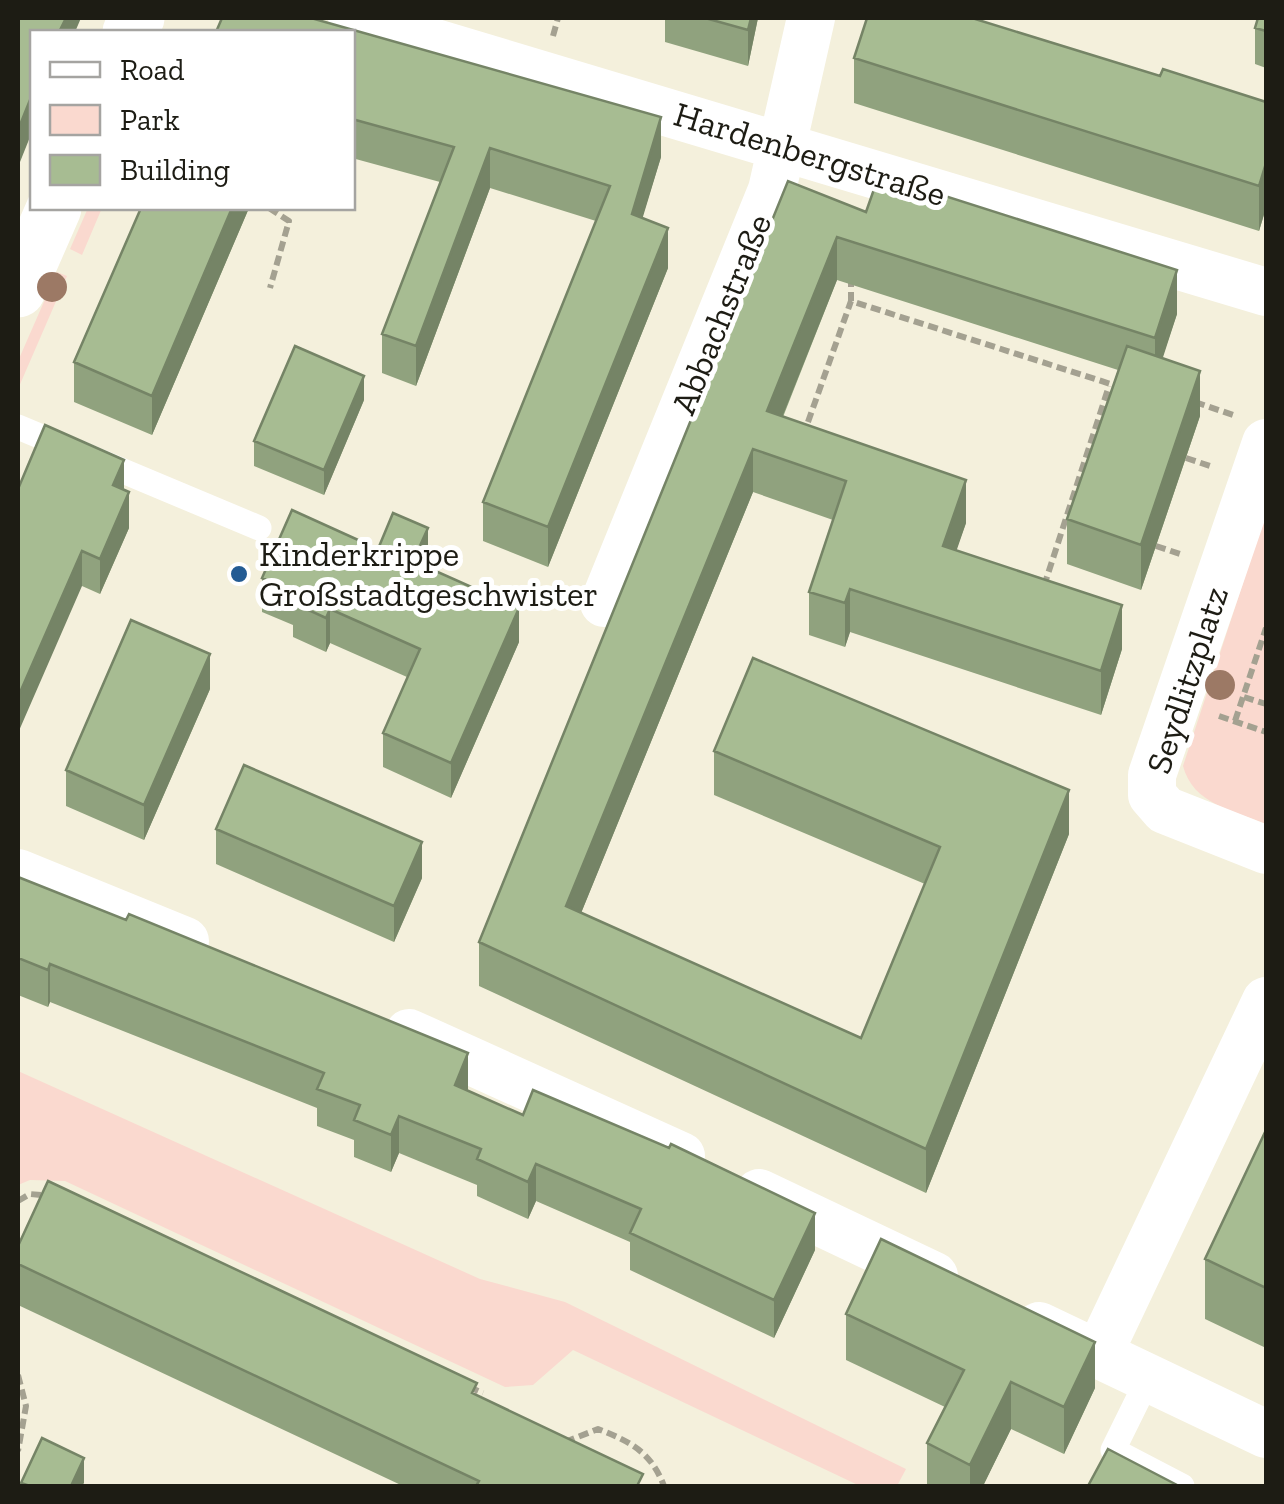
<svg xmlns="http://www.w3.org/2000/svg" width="1284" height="1504" font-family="'Zilla Slab',serif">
<rect width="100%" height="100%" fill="#f4f0dc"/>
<path fill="#fad9cf" d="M88,208H102L82,255L70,249Z
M57,272L67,276L18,389V361Z
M1266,513V824C1232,810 1193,804 1183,766Z
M18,1071L480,1279L565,1302L906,1469L897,1486H860L573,1350L533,1385L505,1387L65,1181L30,1180L18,1185Z"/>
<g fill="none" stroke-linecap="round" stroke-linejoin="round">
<path stroke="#a4a191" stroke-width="6" stroke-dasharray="10 5" stroke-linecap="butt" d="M553,36L558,18
M269,208L289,221L270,288
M851,277V301L1120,387
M1195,402L1236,416
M808,422L851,301
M1186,458L1213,467
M1156,546L1183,555
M1044,586L1109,386
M1244,697L1266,704
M1219,716L1266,732
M1235,721L1266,628
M18,1201L30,1194L50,1196
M18,1375L26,1406L18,1451
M469,1387L483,1393
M565,1442L598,1429C631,1442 651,1452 664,1486"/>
<path stroke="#fff" stroke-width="25" d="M18,427L259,528
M1149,1377L1113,1450L1182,1486"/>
<path stroke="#fff" stroke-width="48" d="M352,18L1266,292
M1266,443L1152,775V795L1165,810L1266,850
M604,603L772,190L811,18
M18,873L185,941
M409,1033L681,1156
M759,1193L934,1276
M1039,1326L1266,1434
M1098,1355L1266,1001"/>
<path stroke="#fff" stroke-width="55" d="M130,32L137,18
M18,290L54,208"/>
</g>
<g fill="#9c7965">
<circle cx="52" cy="287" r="15"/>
<circle cx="1220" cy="685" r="15"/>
</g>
<path fill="#90a27e" d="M665,18H758L748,66L665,42Z
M1266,18V68L1255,64V28Z
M352,32L661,157L642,218L668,268L548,567L483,541V502L596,221L490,188L416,386L382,373V334L440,182L352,158Z
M854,58L1160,76L1266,102V208L1259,231L854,103Z
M788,181L866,212L1177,314L1162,358L1200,416L1141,590L1067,564V519L1118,370L837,280L783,417L966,523L956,550L1122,649L1101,715L850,632L845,647L809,635V592L833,520L753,492L581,913L861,1038L925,884L714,795V751L1069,834L926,1193L479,986V942Z
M141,208H249L152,435L74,402V362Z
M364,400L324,495L254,466V441Z
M18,489L124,490L129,528L100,594L82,586Z
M378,549L428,562L426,566L519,642L451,798L383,767V733L407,677L330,643L326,652L293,637V625L262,612V578Z
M210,689L144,840L66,806V770Z
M216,829L422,878L394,942L216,864Z
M18,877L468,1091L815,1250L774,1338L630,1270V1242L536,1201L528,1219L477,1196V1185L399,1153L391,1172L354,1157V1140L317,1126V1108L50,1002L48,1007L18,995Z
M1266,1130V1348L1205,1319V1259Z
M18,1246L477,1396L643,1486H403L18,1305Z
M846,1314L1095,1388L1064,1454L1011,1429L983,1486H927V1443L945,1407L846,1360Z"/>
<path fill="#758466" d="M66,18H81L75,32H59Z
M751,18H758L748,66V30Z
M32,95V132L18,167V130Z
M661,117V157L632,253V214Z
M490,148V188L416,386V346Z
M1266,163V208L1259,231V186Z
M232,208H249L152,435V396Z
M668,228V268L548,567V527Z
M837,237V280L767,455V411Z
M1177,270V314L1155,382V338Z
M1200,371V416L1141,590V545Z
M364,376V400L324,495V470Z
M753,449V492L566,950V906Z
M124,460V495L113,485Z
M966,480V523L943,590V546Z
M129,492V528L100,594V559Z
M428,528V562L413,595V561Z
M82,551V586L18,733V697Z
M850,589V632L845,647V603Z
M1122,605V649L1101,715V671Z
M519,608V642L451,798V763Z
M330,609V643L326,652V618Z
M210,654V689L144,840V805Z
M1069,790V834L926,1193V1149Z
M422,842V878L394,942V906Z
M50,964V1002L48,1007V970Z
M468,1053V1090L455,1085Z
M399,1116V1153L391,1172V1135Z
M536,1164V1201L528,1219V1182Z
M815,1213V1250L774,1338V1300Z
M1095,1342V1388L1064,1454V1407Z
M1011,1382V1429L983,1486H970V1465Z
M84,1458V1483L82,1486H71Z"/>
<path fill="#a7bc92" stroke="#758466" stroke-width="2.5" d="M18,18H66L59,32H32V95L18,130Z
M222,18H311L661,117L632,214L668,228L548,527L483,502L610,186L490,148L416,346L382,334L454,147L352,119V32H216Z
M705,18H751L748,30Z
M867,18H972L1160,76L1163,69L1266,102V163L1259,186L854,58Z
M1258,18H1266V31L1255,28Z
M879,175L1177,270L1155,338L837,237L767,411L966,480L943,546L1122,605L1101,671L850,589L845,603L809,592L846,481L753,449L566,906L861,1038L940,847L714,751L753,658L1069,790L926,1149L479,942L788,181L866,212Z
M141,208H232L152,396L74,362Z
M295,346L364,376L324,470L254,441Z
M1127,346L1200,371L1141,545L1067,519Z
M45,425L124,460L113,485L129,492L100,559L82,551L18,697V489Z
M292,510L378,549L393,513L428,528L413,561L519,608L451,763L383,733L420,649L330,609L326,618L293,603L298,593L262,578Z
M131,620L210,654L144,805L66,770Z
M244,765L422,842L394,906L216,829Z
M18,877L126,920L129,914L468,1053L455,1085L523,1115L533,1090L669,1148L671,1144L815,1213L774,1300L630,1233L641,1209L536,1164L528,1182L477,1159L481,1149L399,1116L391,1135L354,1120L360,1105L317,1089L324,1073L50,964L48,970L18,958Z
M1266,1130V1288L1205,1259Z
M48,1181L477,1383L472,1393L643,1474L637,1486H476L479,1481L18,1264V1246Z
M881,1239L1095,1342L1064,1407L1011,1382L970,1465L927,1443L964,1370L846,1314Z
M42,1438L84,1458L71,1486H30L21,1483Z
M1108,1449L1179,1486H1088Z"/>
<circle fill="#235b93" stroke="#fff" stroke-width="4" cx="239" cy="574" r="10"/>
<g text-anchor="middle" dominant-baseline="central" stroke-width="10" stroke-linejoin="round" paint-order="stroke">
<g font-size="35" fill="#1d1c14" stroke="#fff">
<text transform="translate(810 154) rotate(17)">Hardenbergstraße</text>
<text transform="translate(721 314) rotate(-68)">Abbachstraße</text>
<text transform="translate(1187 680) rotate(-72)">Seydlitzplatz</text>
</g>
<g font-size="35" fill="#1d1c14" stroke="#fff" text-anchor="start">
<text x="259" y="554">Kinderkrippe<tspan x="259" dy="40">Großstadtgeschwister</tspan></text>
</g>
</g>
<rect width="1284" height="1504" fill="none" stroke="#1d1c14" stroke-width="40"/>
<rect x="30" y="30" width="325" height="180" fill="#ffffff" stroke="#a5a4a1" stroke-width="2.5"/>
<rect x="50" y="62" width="50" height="15" fill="#ffffff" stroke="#a5a4a1" stroke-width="2.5"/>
<text x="120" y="80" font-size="30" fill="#1d1c14">Road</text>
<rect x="50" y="105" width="50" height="30" fill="#fad9cf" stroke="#a5a4a1" stroke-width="2.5"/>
<text x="120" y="130" font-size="30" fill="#1d1c14">Park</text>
<rect x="50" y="155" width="50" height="30" fill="#a7bc92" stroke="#a5a4a1" stroke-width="2.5"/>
<text x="120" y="180" font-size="30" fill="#1d1c14">Building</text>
</svg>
